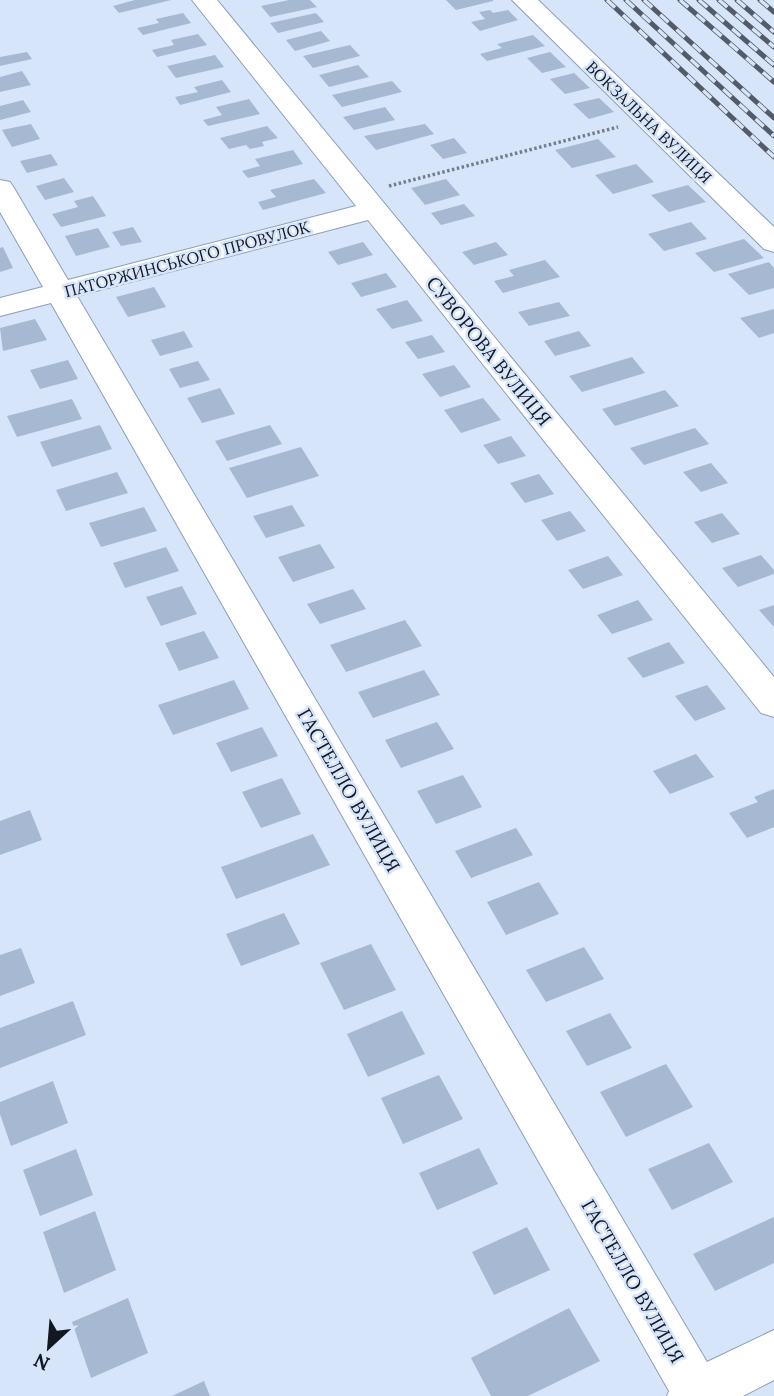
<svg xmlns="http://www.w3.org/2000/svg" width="774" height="1396" font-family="Lora,serif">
<rect width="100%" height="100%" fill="#d7e5fb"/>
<path fill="#a7b8d2" d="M171,0L119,13L113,6L135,0Z
M289,0H310L317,7L270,17L261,6Z
M446,0H493V1L456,10Z
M490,10L493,13L508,10L518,20L480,31L471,22L485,19L479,12Z
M183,13L191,23L143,35L137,28L159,23L156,19Z
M316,13L324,22L278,33L270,23Z
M321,31L330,41L295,51L286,40Z
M198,34L207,45L157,57L152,50L174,45L171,40Z
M533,35L545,46L487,61L480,54L502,48L497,44Z
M350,45L360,56L313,68L303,56Z
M27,52L32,59L0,66V57Z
M550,52L566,67L542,73L527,58Z
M215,55L224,67L176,78L167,66Z
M358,65L369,77L329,87L319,75Z
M22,71L31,85L0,92V77Z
M574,73L590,88L565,94L550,79Z
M222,80L231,92L180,105L175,97L198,92L194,87Z
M392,81L402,92L342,107L332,95Z
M599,98L614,112L589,119L573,104Z
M249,99L260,114L208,126L203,120L222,115L216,107Z
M23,100L31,112L0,120V106Z
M385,107L395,120L354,130L343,117Z
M31,124L40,139L12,147L2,130Z
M425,124L434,134L376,150L364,136Z
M267,126L278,138L262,142L264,146L250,149L246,145L229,149L220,138Z
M454,138L467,153L443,159L430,145Z
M598,139L616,157L572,168L555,150Z
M293,150L303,164L248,178L242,171L260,166L255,159Z
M51,154L58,165L27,173L20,161Z
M636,164L654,182L613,194L595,175Z
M64,178L74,192L45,200L36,186Z
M314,179L326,193L263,210L258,202L276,197L270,190Z
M446,179L460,195L425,205L411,188Z
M688,185L706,202L669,212L651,195Z
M93,196L106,216L61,227L52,214L78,207L74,201Z
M464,204L475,216L441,225L431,213Z
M691,222L707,239L664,251L648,234Z
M133,227L142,242L121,246L112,232Z
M98,228L110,247L76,256L65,236Z
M744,239L764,258L714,272L695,253Z
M363,242L373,255L338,265L328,252Z
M496,242L508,255L474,265L462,252Z
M3,247L13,268L0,272V248Z
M545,260L560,277L503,293L494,281L514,276L509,270Z
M769,262L774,268V288L749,295L728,274Z
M386,273L397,287L361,297L351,283Z
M154,287L166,307L128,317L116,297Z
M407,300L423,321L392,329L376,309Z
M559,302L570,316L529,326L518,312Z
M774,309V333L759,338L740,318Z
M35,319L47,340L3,351L0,328Z
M184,331L193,347L160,356L151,340Z
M579,331L591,346L555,356L544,341Z
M432,335L445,352L418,359L405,342Z
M632,357L645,373L582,392L569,376Z
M68,360L78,379L40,389L30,370Z
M198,361L210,380L180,388L169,369Z
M454,365L471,387L440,397L422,374Z
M220,388L235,414L202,423L187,398Z
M665,390L679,406L615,426L602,409Z
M483,398L501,420L461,433L444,410Z
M72,399L82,419L17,437L7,416Z
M100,425L112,449L52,467L40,442Z
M270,425L282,444L227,461L215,441Z
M695,428L709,444L644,465L630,448Z
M511,436L526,456L498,464L483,445Z
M301,447L319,476L247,498L229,468Z
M711,463L728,483L701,492L683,472Z
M117,472L128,493L66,511L56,490Z
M539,474L554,494L525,503L510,483Z
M292,505L305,526L266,538L253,516Z
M144,507L157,531L101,547L89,523Z
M570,511L586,531L557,541L541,520Z
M722,513L740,534L712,543L694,522Z
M320,544L335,568L293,582L278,557Z
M166,547L179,571L125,588L113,563Z
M761,555L774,570V574L738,587L722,568Z
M608,556L623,575L583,589L568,570Z
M182,586L197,614L161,626L146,597Z
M353,589L366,609L320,624L307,604Z
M638,600L653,620L612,634L597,615Z
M774,605V627L759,610Z
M405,620L422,646L346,672L330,645Z
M204,631L219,658L179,671L165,643Z
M669,642L685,663L643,678L627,658Z
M424,670L440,695L373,718L358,692Z
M234,680L249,709L173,735L158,705Z
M707,685L726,709L695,721L675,696Z
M437,722L454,749L401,768L385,740Z
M262,727L278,756L231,772L216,743Z
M696,754L714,777L670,794L653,771Z
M463,775L482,807L436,824L417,791Z
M282,778L301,814L261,828L242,792Z
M774,789V827L747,838L729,813L758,802L754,797Z
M30,810L42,840L0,855V821Z
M516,828L533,855L471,878L455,851Z
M313,834L330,865L236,899L221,867Z
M539,882L559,914L506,935L487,902Z
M284,913L300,944L241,966L226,934Z
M371,944L396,990L344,1010L320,963Z
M584,947L604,979L546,1002L526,970Z
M21,948L35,983L0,996V955Z
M73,1001L86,1035L0,1068V1028Z
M402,1011L425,1054L368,1077L347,1034Z
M610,1013L632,1048L587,1066L566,1031Z
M666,1064L693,1107L626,1137L600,1092Z
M439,1075L463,1119L403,1144L381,1098Z
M53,1081L68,1123L11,1146L0,1114V1102Z
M709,1143L733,1182L672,1210L648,1169Z
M479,1148L498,1184L437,1210L419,1173Z
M76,1149L93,1195L40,1216L23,1170Z
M95,1211L116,1270L64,1293L43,1232Z
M774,1217V1263L715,1291L693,1254Z
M527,1227L550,1270L494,1295L472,1252Z
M128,1298L148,1353L91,1378L72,1322Z
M569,1308L600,1361L528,1396H491L471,1358Z
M204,1381L210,1396H172Z"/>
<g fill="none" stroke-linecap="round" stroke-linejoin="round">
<defs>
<path id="minor" d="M192,0H217L774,677V717L761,713L368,220L77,296L707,1362L774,1330V1380L743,1396H667L669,1391L51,303L0,316V298L43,287L0,212V180L10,182L14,188L68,280L356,206Z
M512,0H538L774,227V252L764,249Z"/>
</defs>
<use href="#minor" stroke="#8d9eb8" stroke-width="2"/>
<path stroke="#737d8d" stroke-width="3.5" stroke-dasharray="2.5 2.5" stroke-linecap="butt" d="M389,186L618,127"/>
<use href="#minor" fill="#fff" fill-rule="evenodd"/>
<defs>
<path id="rail" d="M607,0L774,157
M626,0L774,136
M644,0L774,118
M680,0L774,82
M699,0L774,65
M719,0L774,47
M737,0L774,32
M760,0L774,12"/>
</defs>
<use href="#rail" stroke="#535b69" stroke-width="5"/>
<use href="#rail" stroke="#d7e5fb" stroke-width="3.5" stroke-dasharray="11" stroke-linecap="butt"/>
</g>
<g text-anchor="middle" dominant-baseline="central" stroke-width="5" stroke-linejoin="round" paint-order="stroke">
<g font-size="16" fill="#121822" stroke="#d7e5fb">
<text transform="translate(649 122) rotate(44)">ВОКЗАЛЬНА ВУЛИЦЯ</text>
<text transform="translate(187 259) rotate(-15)">ПАТОРЖИНСЬКОГО ПРОВУЛОК</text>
</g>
<g font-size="19" fill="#121822" stroke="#d7e5fb">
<text transform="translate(489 351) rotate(51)">СУВОРОВА ВУЛИЦЯ</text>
<text transform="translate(349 790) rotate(60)">ГАСТЕЛЛО ВУЛИЦЯ</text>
<text transform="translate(633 1281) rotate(60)">ГАСТЕЛЛО ВУЛИЦЯ</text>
</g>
</g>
<g transform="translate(49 1347) rotate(206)" stroke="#d7e5fb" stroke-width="5" paint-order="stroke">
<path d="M0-5L12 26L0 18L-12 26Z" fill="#121822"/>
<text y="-10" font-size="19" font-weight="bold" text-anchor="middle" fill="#121822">N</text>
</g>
</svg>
